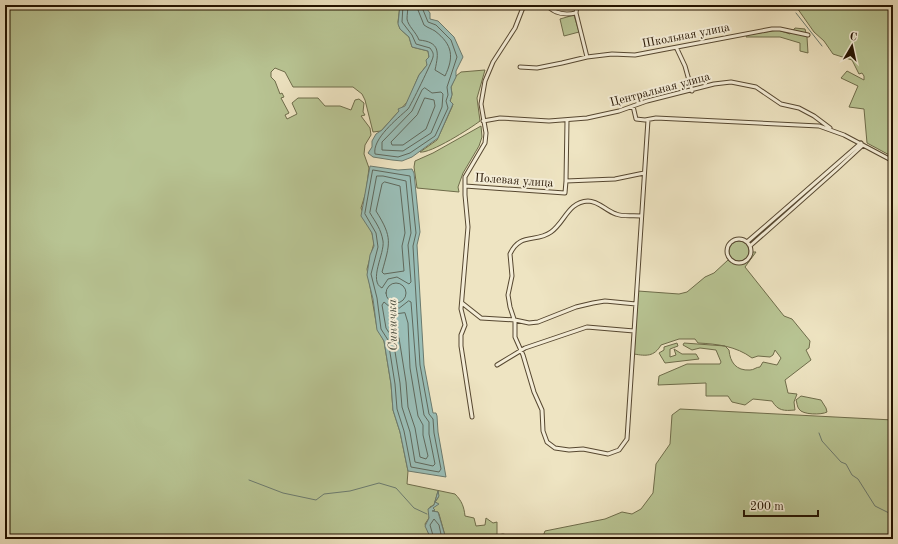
<svg xmlns="http://www.w3.org/2000/svg" width="898" height="544" font-family="'Old Standard TT',serif">
<rect width="100%" height="100%" fill="#eee4c2"/>
<filter id="stains"><feTurbulence type="fractalNoise" baseFrequency=".005" numOctaves="4"/><feColorMatrix values="0 0 0 0 .2 0 0 0 0 .09 0 0 0 0 .02 0 0 0 .5 -.17"/></filter>
<radialGradient id="worn" r=".72"><stop offset=".6" stop-color="#630" stop-opacity="0"/><stop offset="1" stop-color="#630" stop-opacity=".3"/></radialGradient>
<path fill="#b8c493" stroke="#6e6c4a" d="M5,5H400L398,22L400,29L409,37L412,47L428,51L429,57L427,65L419,75L408,101L381,131L373,132L365,100L362,94L353,87H293L285,72L275,68L271,72V77L275,81L280,94L282,93L284,97L281,98L289,113L285,115L287,119L297,114L292,103L298,98H318L325,106H340L351,110L355,100L359,99L364,103L363,112L365,115L361,116L370,128L371,135L365,145L364,154L369,168L366,192L361,208L372,233L374,243L367,269L377,328L384,341L391,384L393,410L400,432L408,471L407,484L455,494C462,501 464,507 465,516L474,518L476,526L485,525L486,518L493,523L497,522V535L503,534L524,539H446L439,514L438,512L432,511L435,510L433,508L437,503L435,502L438,498V491L434,505L430,507L429,518L425,524L431,539H5Z
M795,5H893V157L867,143L864,109L849,107L858,86L841,78L847,71L864,80V76L862,73L859,74L852,60L833,54L824,41L814,32Z
M574,15L579,32L564,36L560,19Z
M795,28L805,29L807,37L808,53L800,51V43L780,37H746L747,35L778,30L790,34Z
M485,70L477,98L480,121C471,128 430,154 420,152L437,140L452,107L453,104L450,102L452,94L451,87L456,76L461,72Z
M481,126L482,137L479,146L463,173L458,187L459,192L417,188L414,167L415,161L433,153Z
M729 251a10 10 0 1 1 20 0a10 10 0 1 1-20 0Z
M752,252H756L745,267L784,316L792,319L810,341L809,348L806,350L811,360L785,380L788,393L797,394L794,402L795,410C784,411 778,411 772,401L753,399L745,405L732,402L728,396H706V383L658,385L659,376L687,364H720L721,362L716,350L700,348L692,350L683,345L684,343L725,346L729,350C730,362 736,371 750,370C754,370 756,367 760,367L763,362L777,365L781,358L775,350L773,355L770,357L758,356L752,358C736,346 717,344 698,343L695,339H679L661,345C654,357 646,356 634,354L638,291L679,294L687,292L705,277L714,273L728,260C738,268 749,264 752,252Z
M677,343L678,346L670,349V357L676,355L674,349L682,354H696L699,359L665,363L659,353L664,350V347Z
M801,396L821,400L826,408L827,412C822,415 802,415 799,409C797,407 797,402 796,400Z
M680,409L893,420V539H542L545,531L605,519L622,512L632,514L641,509L653,493L656,464L670,444L672,415Z"/>
<path fill="#9abeb7" stroke="#6b7a6e" d="M400,5H424L430,13V19L438,21L454,37L463,57L456,71V77L451,87L452,95L450,101L453,104L438,138L412,157L402,161L392,160L373,157L368,153L372,147V141L376,134L382,130L399,111L398,109L405,106L419,75L427,65L426,60L429,57L428,51L412,47L409,37L400,29L398,24Z
M370,166L398,170L412,169L414,173L420,232L417,245L424,365L433,413H436L437,416L438,432L446,477L408,471L400,432L393,410L391,384L384,341L377,330L373,299L367,275L370,255L374,246L372,233L361,216Z
M438,491L439,496L435,502L439,504L433,508L435,510L432,511L438,512L446,539H431L425,526L429,518L428,509L434,505Z"/>
<g fill="none" stroke-linecap="round" stroke-linejoin="round">
<path stroke="#5f685c" stroke-width="1" d="M403,5L402,22L412,35L416,44L430,48C432,51 434,53 433,57C433,60 410,107 408,109C397,119 372,139 375,154L398,157L410,153L435,136L448,108L446,101L448,95L447,87L457,57L451,40L436,25L428,22L421,5
M408,5C408,9 407,15 407,19C408,26 416,32 419,40C440,42 439,52 435,70L445,76C454,57 453,45 435,31C432,29 428,28 424,25L416,5
M425,88L432,93L441,92L443,94L442,107L431,133L403,151L382,150V142L412,111L422,90Z
M425,98L434,100L435,106L426,129L403,145H392L391,142L417,115Z
M373,170L410,176L416,233L413,246L420,365L429,414L433,419L434,433L441,469L439,472L411,467L404,431L397,409L395,384L388,340L381,329L377,298L371,274L378,247L376,233L365,214Z
M377,176H383L406,181L411,233L408,245L411,282L409,284L397,277L388,279L382,288C368,281 385,253 383,241C381,229 376,223 370,213Z
M385,182L400,186L405,233L402,246L404,271L384,274L382,272C390,243 393,238 376,211L382,184Z
M386 293a10 10 0 1 1 20 0a10 10 0 1 1-20 0Z
M409,301L411,302L416,366L424,415L429,422V434L435,464L433,466L415,462L410,432L402,407L400,383L393,339L386,328L382,305L384,302L391,308H399Z
M405,313L408,323L410,368L418,416L423,425V435L428,456L426,459L420,457L415,428L408,407L406,382L399,338L392,326L391,315Z
M434,539L430,525L434,519L439,525L442,539"/>
<path stroke="#6b7a6e" stroke-width="1" d="M796,13L822,46
M819,433L822,441L841,462L846,464L852,475L858,479L875,506L893,515
M249,480L283,493L316,500L324,494L350,491L379,483L396,488L414,508L427,514"/>
<defs>
<path id="minor" d="M547,5C554,14 566,15 576,13
M577,5L576,13L587,57
M677,49L685,66L692,91
M520,67L537,68L562,63L587,57L612,54L635,55L772,29H780L808,35
M633,106L636,119L645,120L656,118L819,126L844,135L893,161
M483,121L500,118L549,121L587,118L619,111L647,101L714,84L731,82L756,87L781,104L799,108L814,116L830,128
M566,181L567,121
M465,186L565,193L566,181L615,179L644,173
M641,216C633,215 623,217 616,214C606,211 599,201 588,201C568,202 565,222 551,232C536,243 520,232 510,254L512,276L508,295L510,307L515,322V337L523,355L534,392L542,410L543,431L547,442L555,448L569,450L583,449L608,454L619,450L627,439L648,120
M727 251a12 12 0 1 1 24 0a12 12 0 1 1-24 0Z
M747,242L861,143
M750,246L837,169L863,145
M462,303L481,318L515,320L529,323L538,322L576,307L593,303L605,301L636,304
M497,365L525,348L587,327L634,331
M472,417L461,346V335L465,325L461,309L468,227L465,195V177L485,143L486,133L481,104L485,81L493,62L515,28L524,5"/>
</defs>
<use href="#minor" stroke="#564730" stroke-width="5"/>
<use href="#minor" stroke="#f4edd7" stroke-width="3"/>
</g>
<g text-anchor="middle" dominant-baseline="central" stroke-width="4" stroke-linejoin="round" paint-order="stroke">
<g font-size="12" fill="#241300" stroke="#f4edd7">
<text transform="translate(686 36) rotate(-11)">Школьная улица</text>
<text transform="translate(660 90) rotate(-15)">Центральная улица</text>
<text transform="translate(514 181) rotate(4)">Полевая улица</text>
</g>
<g font-size="13" font-style="italic" fill="#4d4f40" stroke="#f4edd7">
<text transform="translate(393 325) rotate(-91)">Синичка</text>
</g>
</g>
<rect width="898" height="544" fill="none" stroke="#eee4c2" stroke-width="20"/>
<rect x="6" y="6" width="886" height="532" fill="none" stroke="#241300" stroke-width="2"/>
<rect x="10" y="10" width="878" height="524" fill="none" stroke="#241300"/>
<g transform="translate(852 46) rotate(9)" stroke="#f4edd7" stroke-width="3" paint-order="stroke">
<path d="M0-3L7 15L0 10L-7 15Z" fill="#241300"/>
<text y="-6" font-size="11" font-weight="bold" text-anchor="middle" fill="#241300">С</text>
</g>
<path d="M744 510v6h74v-6" fill="none" stroke="#241300" stroke-width="2"/>
<text x="750" y="510" font-size="12" fill="#241300" stroke="#f4edd7" stroke-width="3" paint-order="stroke">200 m</text>
<rect width="100%" height="100%" filter="url(#stains)"/>
<rect width="100%" height="100%" fill="url(#worn)"/>
</svg>
